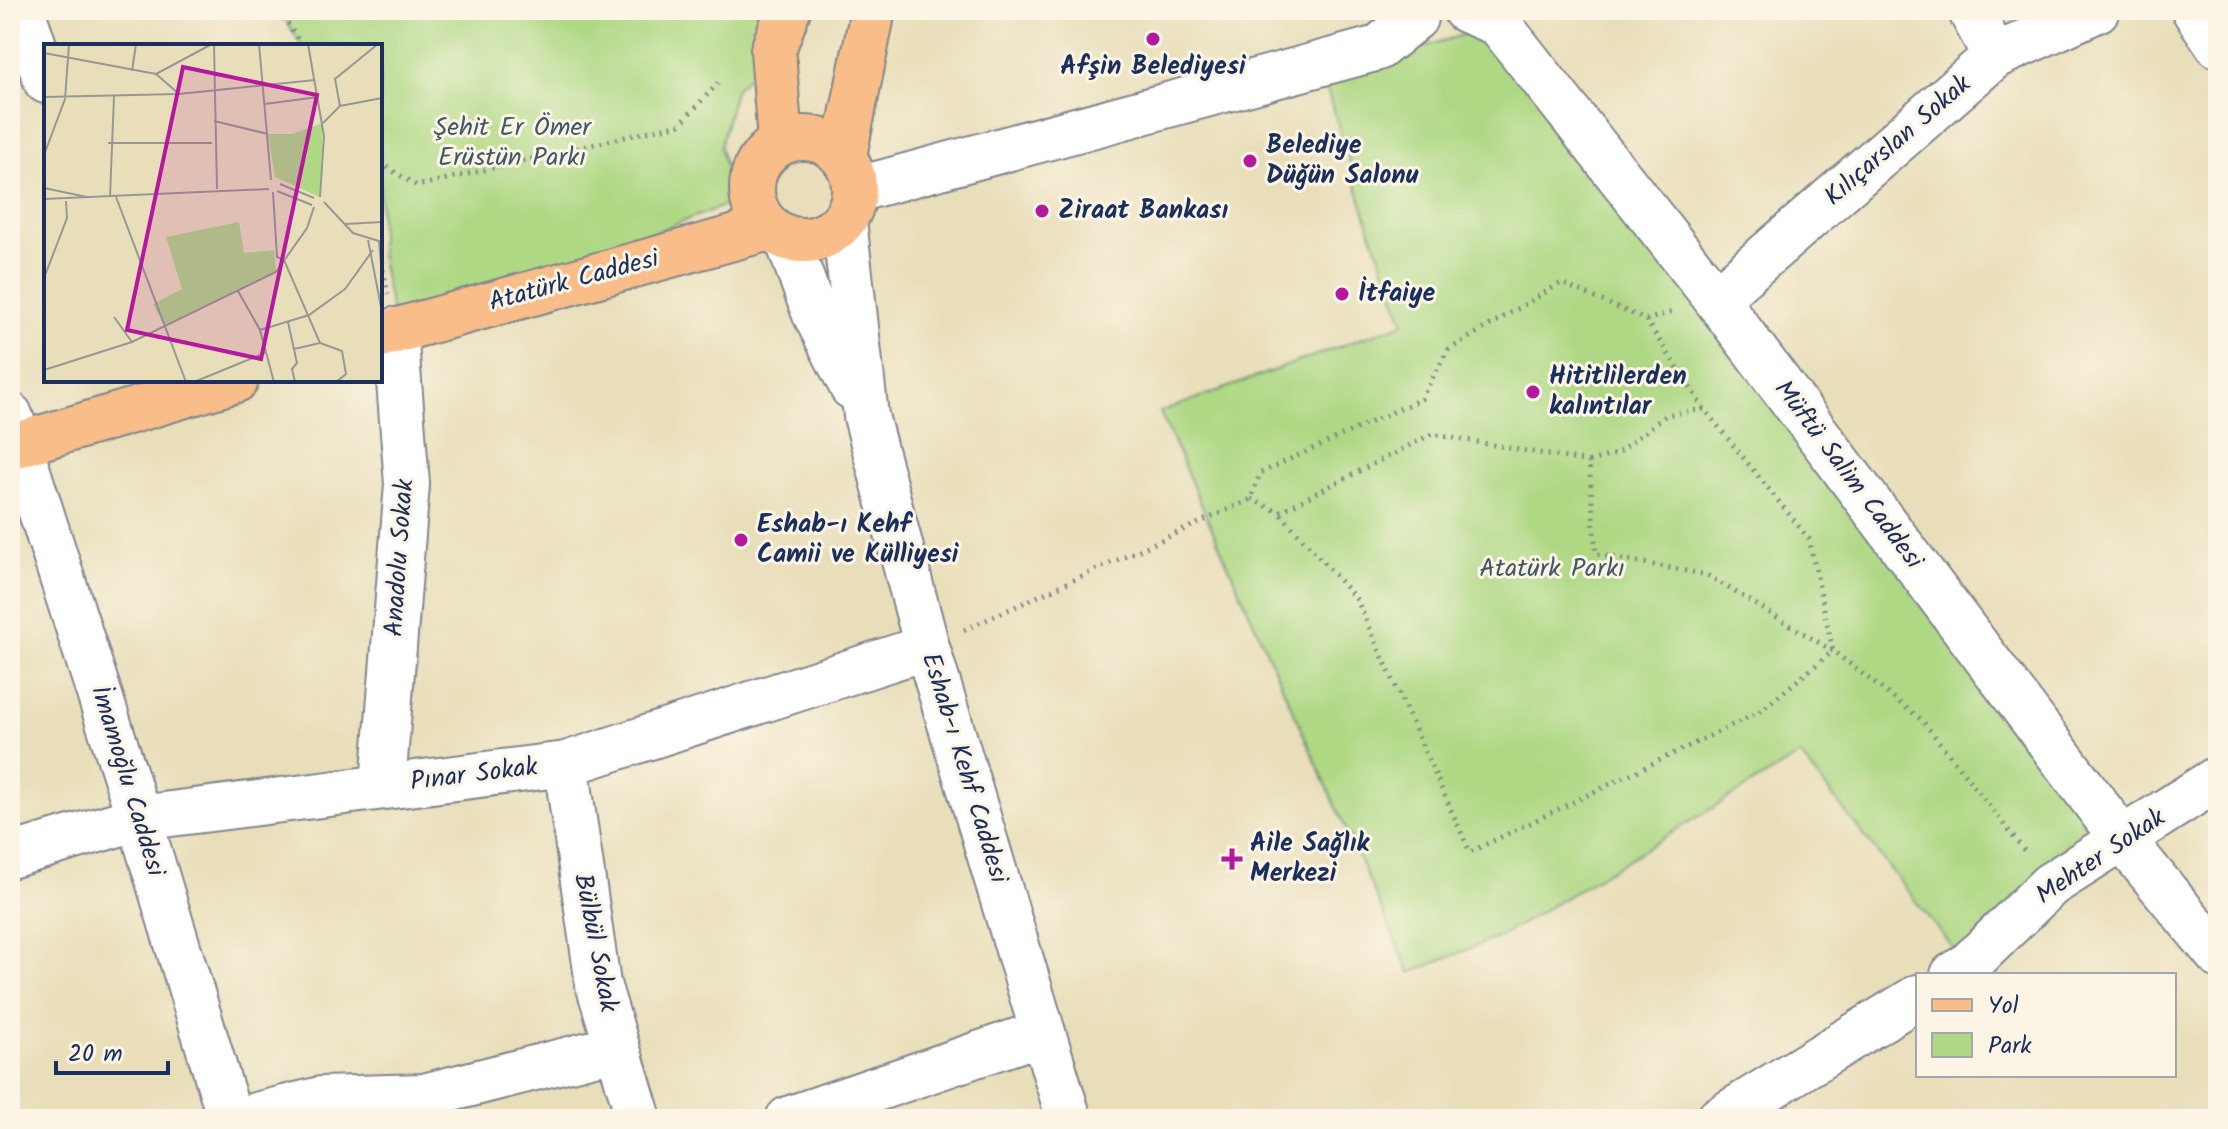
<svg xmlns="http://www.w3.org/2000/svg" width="2228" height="1129" font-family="Kalam,sans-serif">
<rect width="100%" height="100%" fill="#fcf5e5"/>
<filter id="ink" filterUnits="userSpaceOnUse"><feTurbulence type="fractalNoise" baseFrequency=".0125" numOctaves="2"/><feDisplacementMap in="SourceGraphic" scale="16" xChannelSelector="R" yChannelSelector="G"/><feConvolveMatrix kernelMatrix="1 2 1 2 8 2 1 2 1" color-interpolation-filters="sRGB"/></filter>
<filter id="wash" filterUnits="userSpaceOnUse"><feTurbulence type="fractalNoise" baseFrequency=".006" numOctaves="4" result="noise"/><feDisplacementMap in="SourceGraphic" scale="32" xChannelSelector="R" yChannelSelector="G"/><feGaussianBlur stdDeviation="1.8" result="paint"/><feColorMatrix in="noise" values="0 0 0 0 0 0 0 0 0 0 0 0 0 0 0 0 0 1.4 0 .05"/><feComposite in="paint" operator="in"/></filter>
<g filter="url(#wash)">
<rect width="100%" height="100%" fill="#e8deb9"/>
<path fill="#aed884" stroke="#648471" stroke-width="2" d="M279,10H788L773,50L735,90L720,147L734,202L395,330L380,254V46H302Z
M1499,24L2123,840L1967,966L1800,755L1503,935L1410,973L1160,412L1404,323L1371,232L1323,77Z"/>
</g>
<g filter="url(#ink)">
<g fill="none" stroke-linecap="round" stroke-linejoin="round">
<defs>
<path id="minor" d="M22,10L46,81
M1465,10L1499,24L1716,299L2123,840L2218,955
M1970,10L1995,56
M2194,10L2218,45
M855,190L1378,48L1415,18L1411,10
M844,221L866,416L927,647L1069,1119
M783,237L789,244L814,312L852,387
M1716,299L1995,56L2097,10
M10,415L139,818L230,1119
M566,764L598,984L639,1119
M383,785L407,484L395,330
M10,856L139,818L566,764L927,647
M1953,975L1967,966L2050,885L2218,778
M240,1119L321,1099L424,1096L617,1047
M788,1119L1043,1032
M1719,1119L1918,997"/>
<path id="major" d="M752 189a51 51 0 1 1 102 0a51 51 0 1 1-102 0Z
M780,142L773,50L788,10
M844,156L873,10
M380,335L769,228
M10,447L236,380"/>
</defs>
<use href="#minor" stroke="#82868c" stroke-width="48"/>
<use href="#major" stroke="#82868c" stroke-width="48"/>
<path stroke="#82868c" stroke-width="5" stroke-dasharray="2 6" stroke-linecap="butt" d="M279,10L302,46
M380,163L417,186L680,124L721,80
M380,254L388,294
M1646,320L1704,409L1809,539L1833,651L1922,720L2027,854
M1589,462L1618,453L1666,415L1704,409
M1251,499L1279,512L1432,434L1589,462L1596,554L1707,575L1833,651L1759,712L1470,852L1357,600L1279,512
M964,630L1251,499L1260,473L1421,399L1448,350L1561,283L1646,320L1676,311"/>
<use href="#minor" stroke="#fff" stroke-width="44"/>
<use href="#major" stroke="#f8bd89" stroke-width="44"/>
</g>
</g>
<g fill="#b5179e" stroke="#fcf5e5" stroke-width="3">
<circle cx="1153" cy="39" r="8"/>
<circle cx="1250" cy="161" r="8"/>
<circle cx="1042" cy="211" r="8"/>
<circle cx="1342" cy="294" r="8"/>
<circle cx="1533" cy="392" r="8"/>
<circle cx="741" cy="540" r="8"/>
<path d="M1228 847h8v8h8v8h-8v8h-8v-8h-8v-8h8z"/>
</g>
<g text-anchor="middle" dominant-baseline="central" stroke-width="6" stroke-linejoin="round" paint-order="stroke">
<g font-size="26" font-weight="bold" fill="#1b2f5e" stroke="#fcf5e5" text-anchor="start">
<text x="1153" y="67" text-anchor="middle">Afşin Belediyesi</text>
<text x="1266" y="146">Belediye<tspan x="1266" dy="30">Düğün Salonu</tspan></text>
<text x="1058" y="211">Ziraat Bankası</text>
<text x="1358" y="294">İtfaiye</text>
<text x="1549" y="377">Hititlilerden<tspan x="1549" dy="30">kalıntılar</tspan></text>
<text x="757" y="525">Eshab-ı Kehf<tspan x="757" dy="30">Camii ve Külliyesi</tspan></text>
<text x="1250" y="844">Aile Sağlık<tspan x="1250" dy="30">Merkezi</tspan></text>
</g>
<g font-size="26" fill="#405968" stroke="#fcf5e5">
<text x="512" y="128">Şehit Er Ömer<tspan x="512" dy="30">Erüstün Parkı</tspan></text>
<text x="1552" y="569">Atatürk Parkı</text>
</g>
<g font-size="26" fill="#1b2f5e" stroke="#fcf5e5">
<text transform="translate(1898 141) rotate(-41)">Kılıçarslan Sokak</text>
<text transform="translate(574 281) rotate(-15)">Atatürk Caddesi</text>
<text transform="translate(1848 475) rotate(53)">Müftü Salim Caddesi</text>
<text transform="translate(400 558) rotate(-86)">Anadolu Sokak</text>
<text transform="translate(964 768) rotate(73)">Eshab-ı Kehf Caddesi</text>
<text transform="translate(474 775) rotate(-7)">Pınar Sokak</text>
<text transform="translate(127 781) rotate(73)">İmamoğlu Caddesi</text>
<text transform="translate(2101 857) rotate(-34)">Mehter Sokak</text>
<text transform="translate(595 943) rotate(79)">Bülbül Sokak</text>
</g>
</g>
<g transform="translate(44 44)">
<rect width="338" height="338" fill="#e8deb9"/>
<path d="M279,79L276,153L231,133L224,90H248ZM195,178L200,209L230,206L232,228L120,281L109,260L138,245L122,193Z" fill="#aed884"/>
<path fill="none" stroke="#969895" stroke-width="2" d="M170,0L173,145M215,0L227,136M264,0L280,92L276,153M0,9L112,30L135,50M88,27L92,0M112,30L168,0M0,53L135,50L271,36M221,60L274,53M296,62L291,35L334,0M170,77L224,90M279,79L296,62L338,54M64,99H168M0,111L21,55L25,0M236,140L270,154M0,144L43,153M233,147L268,161M229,148L233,213L240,216L276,299L298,307L302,330L292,338M66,153L70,52M72,153L142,338M0,155L225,145M280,158L309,189L338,198M301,180L338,178M324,196L338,268M335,197L338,232M0,234L23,174L22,157M194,247L216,286L230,338M70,273L88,298M244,278L253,319L248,325L251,338M216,286L265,271L301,245L329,206M250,305L276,299M0,326L88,298L232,228L263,184L270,163M150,338L221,309"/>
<path fill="#b5179e" fill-opacity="0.15" stroke="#b5179e" stroke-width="4" d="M139,23L273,51L217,315L83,286Z"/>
<rect width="338" height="338" fill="none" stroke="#1b2f5e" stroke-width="4"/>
</g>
<rect width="2228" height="1129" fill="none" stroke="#fcf5e5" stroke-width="40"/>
<rect x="1916" y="973" width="260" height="104" fill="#fcf5e5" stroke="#a2a6af" stroke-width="2"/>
<rect x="1932" y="999" width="40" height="12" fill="#f8bd89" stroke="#a2a6af" stroke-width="2"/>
<text x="1988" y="1013" font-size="24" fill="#1b2f5e">Yol</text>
<rect x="1932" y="1033" width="40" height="24" fill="#aed884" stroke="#a2a6af" stroke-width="2"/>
<text x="1988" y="1053" font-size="24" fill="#1b2f5e">Park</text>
<path d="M56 1061v12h112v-12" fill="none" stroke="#1b2f5e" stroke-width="4"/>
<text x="68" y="1061" font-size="24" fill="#1b2f5e" stroke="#fcf5e5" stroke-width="6" paint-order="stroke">20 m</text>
</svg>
